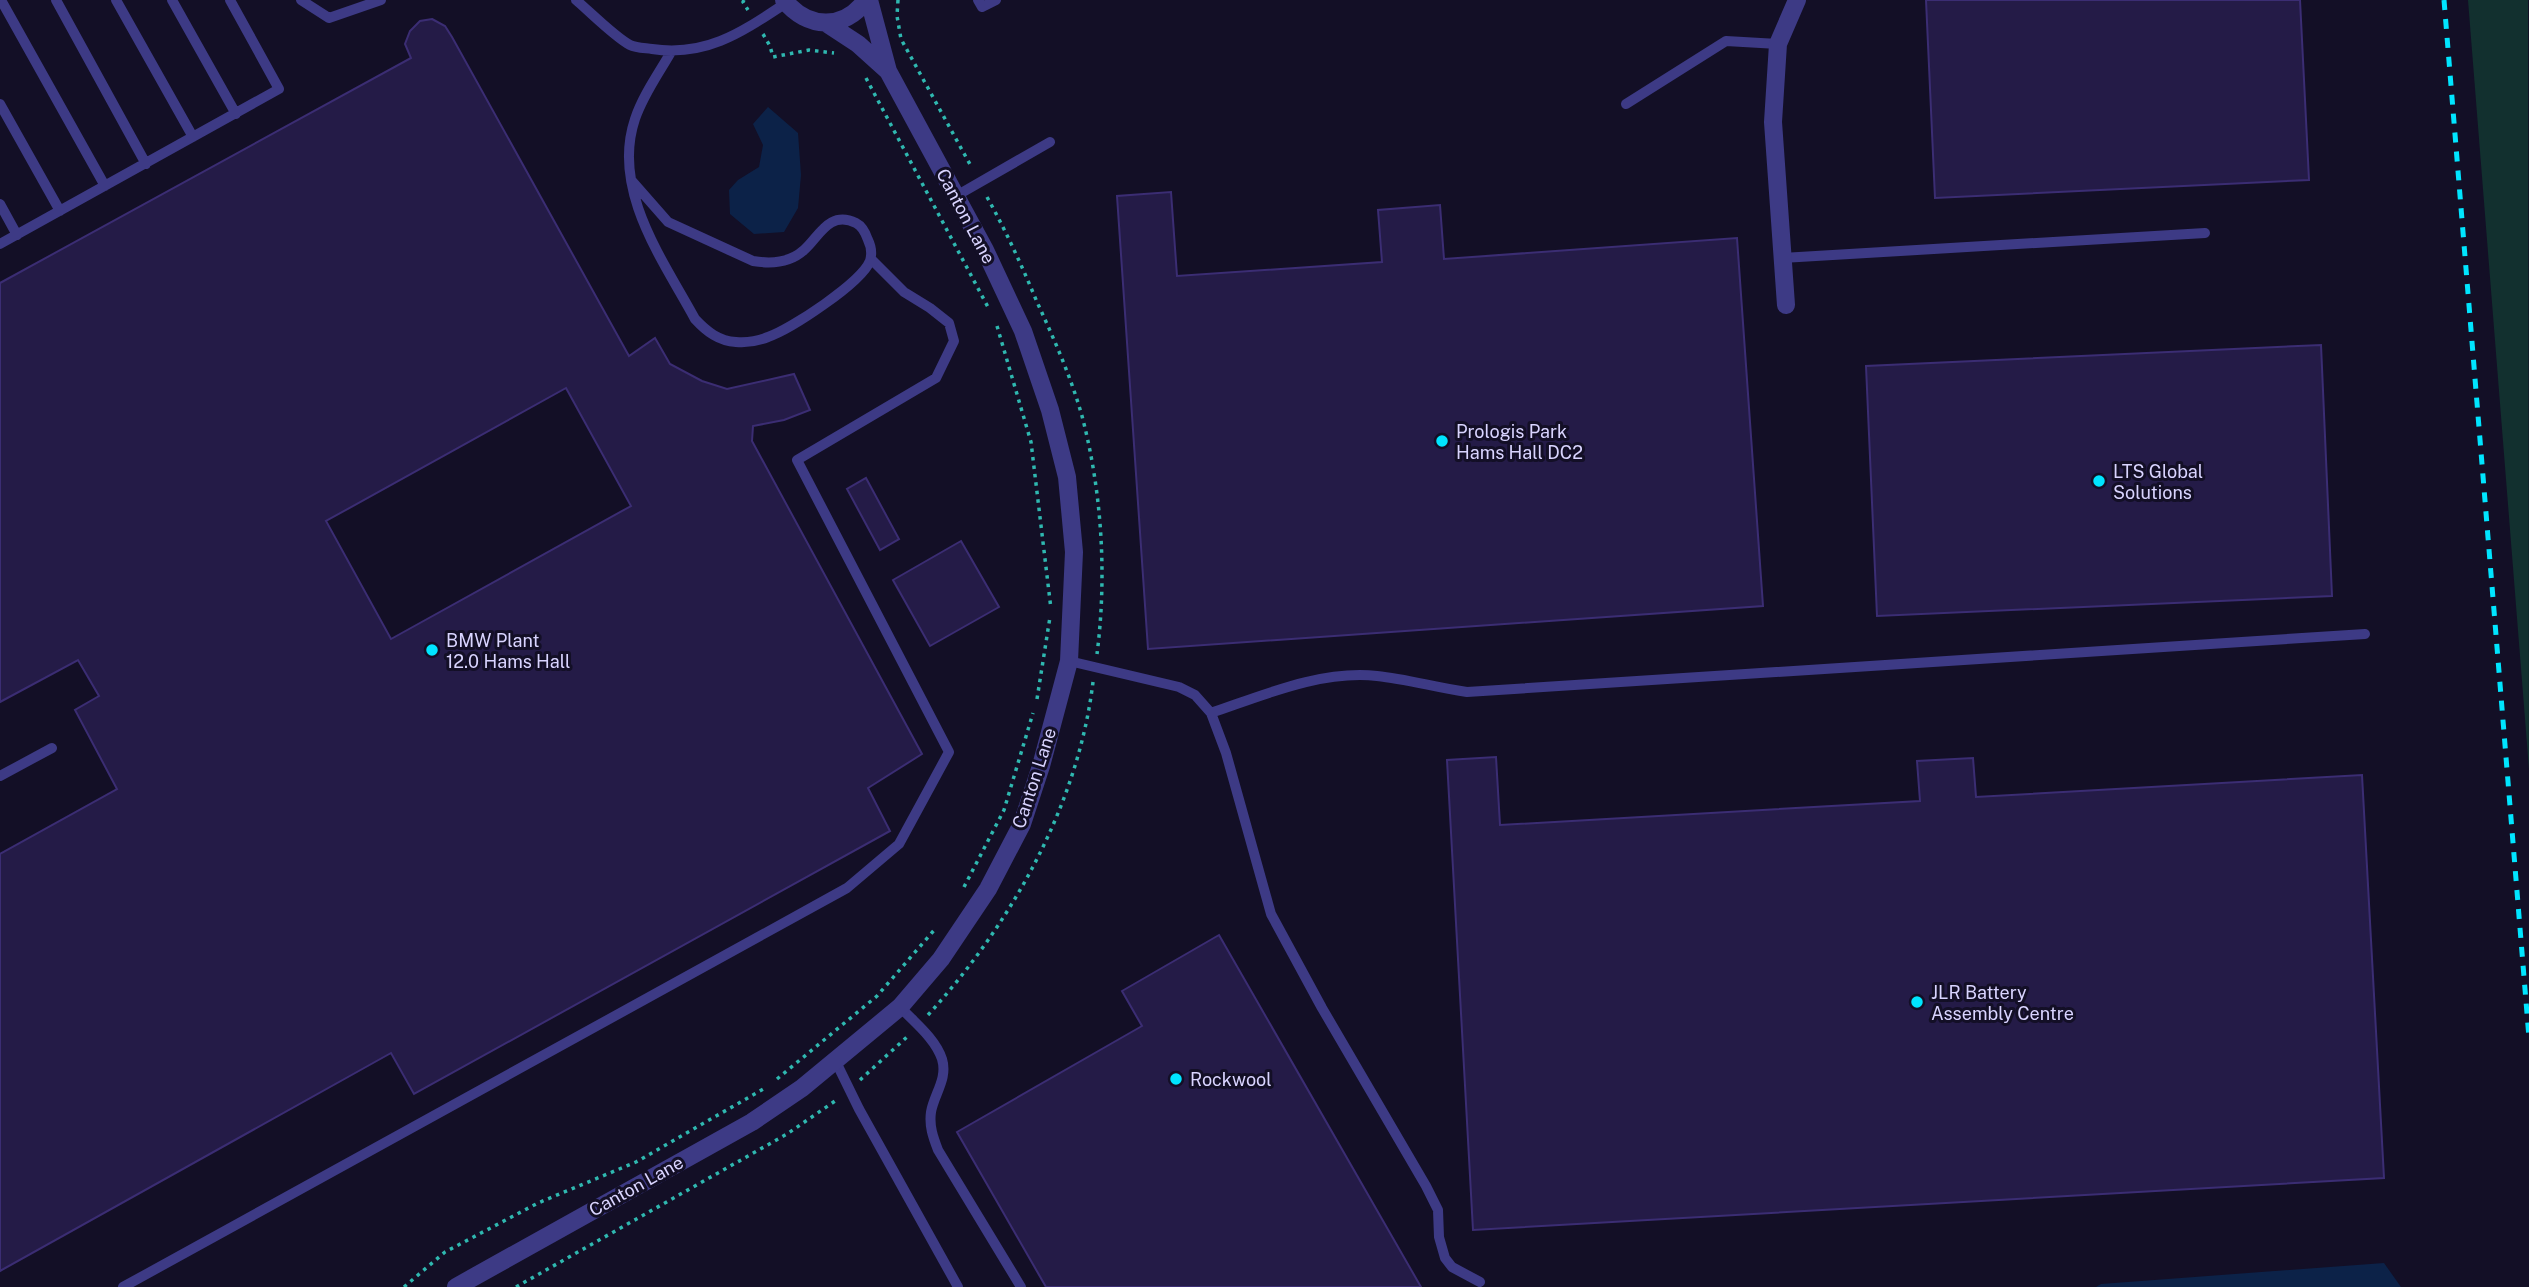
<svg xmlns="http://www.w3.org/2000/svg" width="2529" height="1287" font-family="'Public Sans',sans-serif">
<rect width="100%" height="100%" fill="#130f26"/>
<path fill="#12302f" d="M2468,0H2528L2529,769Z"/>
<path fill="#0c2248" d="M768,107L798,133L801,175L798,208L784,232L754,234L730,214L729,190L738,180L759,167L763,145L753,124Z
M2384,1263L2401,1287H2096L2101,1284Z"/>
<path fill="#241b47" stroke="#3b2d73" stroke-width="2" fill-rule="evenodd" d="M1926,0H2300L2309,180L1935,198Z
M432,19L445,26L452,37L629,356L655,338L670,364L702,381L727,389L794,374L810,410L784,420L753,426L752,441L922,754L868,788L890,831L414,1094L391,1053L0,1271V854L117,789L75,710L99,696L78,660L0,702V283L411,58L405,44L410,31L420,21ZM566,388L631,506L391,639L326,521Z
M1171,192L1177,276L1382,262L1378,210L1440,205L1444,259L1737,238L1763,606L1148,649L1117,196Z
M2321,345L2332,596L1877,616L1866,366Z
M866,478L899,539L880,550L847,489Z
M961,541L999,607L930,646L893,580Z
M1496,757L1500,825L1920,801L1917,761L1973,758L1976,797L2362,775L2384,1178L1473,1230L1447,760Z
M1219,935L1421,1287H1046L957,1132L1142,1026L1122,991Z"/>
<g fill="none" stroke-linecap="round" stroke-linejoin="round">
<path stroke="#2fb8b0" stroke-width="3.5" stroke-dasharray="3.5 5" stroke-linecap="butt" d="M744,0L743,2L748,10
M898,0L897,16L901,39L972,168
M763,34L770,46L773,57L809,50L834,53
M866,78L989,309
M987,197C1006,231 1022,266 1037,302C1054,339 1071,377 1082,416C1102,492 1107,576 1097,654
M997,326L1031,442L1051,609
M1037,699L1050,617
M964,887L1004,810L1033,713
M928,1015C1011,924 1078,806 1093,682
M777,1079L877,996L936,928
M860,1080L908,1036
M404,1287L445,1252L538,1203L636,1162L765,1088
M516,1287L787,1134L838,1099"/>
<path stroke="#3d3a85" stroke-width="10" d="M1,0L105,186
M56,0L146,164
M116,0L193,137
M172,0L236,114
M301,0L329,18L381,0
M576,0C590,12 616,38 630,45C636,48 645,48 652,49C707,57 742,32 786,3
M978,0L982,7L996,0
M0,104L60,211
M1626,104L1726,41L1778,44
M632,181L668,222L753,261C771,264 790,263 804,250C819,237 829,210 856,223C862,226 866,234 868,240C871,246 872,254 870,261C861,283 791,329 768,337C758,341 747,343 736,342C719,341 707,332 695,319C663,260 611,190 635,119C643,95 659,73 671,52
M956,196L1050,142
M0,204L17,235
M0,244L279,89L230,0
M1782,258L2205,233
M1069,661L1179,687L1195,695L1211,713L1226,753L1271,914L1322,1008L1426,1186L1438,1210L1439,1237L1445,1258L1452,1267L1480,1282
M1211,713C1264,695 1321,670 1377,676C1407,679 1437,688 1467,692L2365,634
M0,776L52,748
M900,1007C914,1022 935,1038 942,1059C948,1079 934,1094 931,1112C929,1126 933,1137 938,1150L1021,1287
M836,1062L859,1109L958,1287
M123,1287L847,888L899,844L949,752L797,460L936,378L954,341L949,323L930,308L904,292L871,259"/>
<path stroke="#3d3a85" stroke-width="18" d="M784,0C807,29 844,31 866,0
M826,23L858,44L888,71
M1786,305L1773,122L1778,44L1797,0
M456,1287L752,1122L802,1088L900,1007L941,959L988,889L1022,824L1041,766L1069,661L1074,552L1067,477L1050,410L1023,331L985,250L888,71L869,0"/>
<path stroke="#00e5ff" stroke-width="5" stroke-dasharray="10 9" stroke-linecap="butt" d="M2444,0L2529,1038"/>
</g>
<g fill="#00e5ff" stroke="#130f26" stroke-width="2.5">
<circle cx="1442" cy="441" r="7"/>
<circle cx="2099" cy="481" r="7"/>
<circle cx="432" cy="650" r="7"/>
<circle cx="1917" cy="1002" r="7"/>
<circle cx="1176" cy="1079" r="7"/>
</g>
<g text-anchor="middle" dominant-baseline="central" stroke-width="6" stroke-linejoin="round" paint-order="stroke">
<g font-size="18" fill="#d9d4ff" stroke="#130f26">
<text transform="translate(966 216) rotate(62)">Canton Lane</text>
<text transform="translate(1034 778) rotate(-72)">Canton Lane</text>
<text transform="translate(636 1186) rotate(-29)">Canton Lane</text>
</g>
<g font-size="18" fill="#d9d4ff" stroke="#130f26" text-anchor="start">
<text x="1456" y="431">Prologis Park<tspan x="1456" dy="21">Hams Hall DC2</tspan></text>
<text x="2113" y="471">LTS Global<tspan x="2113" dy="21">Solutions</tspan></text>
<text x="446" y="640">BMW Plant<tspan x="446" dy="21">12.0 Hams Hall</tspan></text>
<text x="1931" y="992">JLR Battery<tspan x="1931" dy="21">Assembly Centre</tspan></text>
<text x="1190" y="1079">Rockwool</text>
</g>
</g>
</svg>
